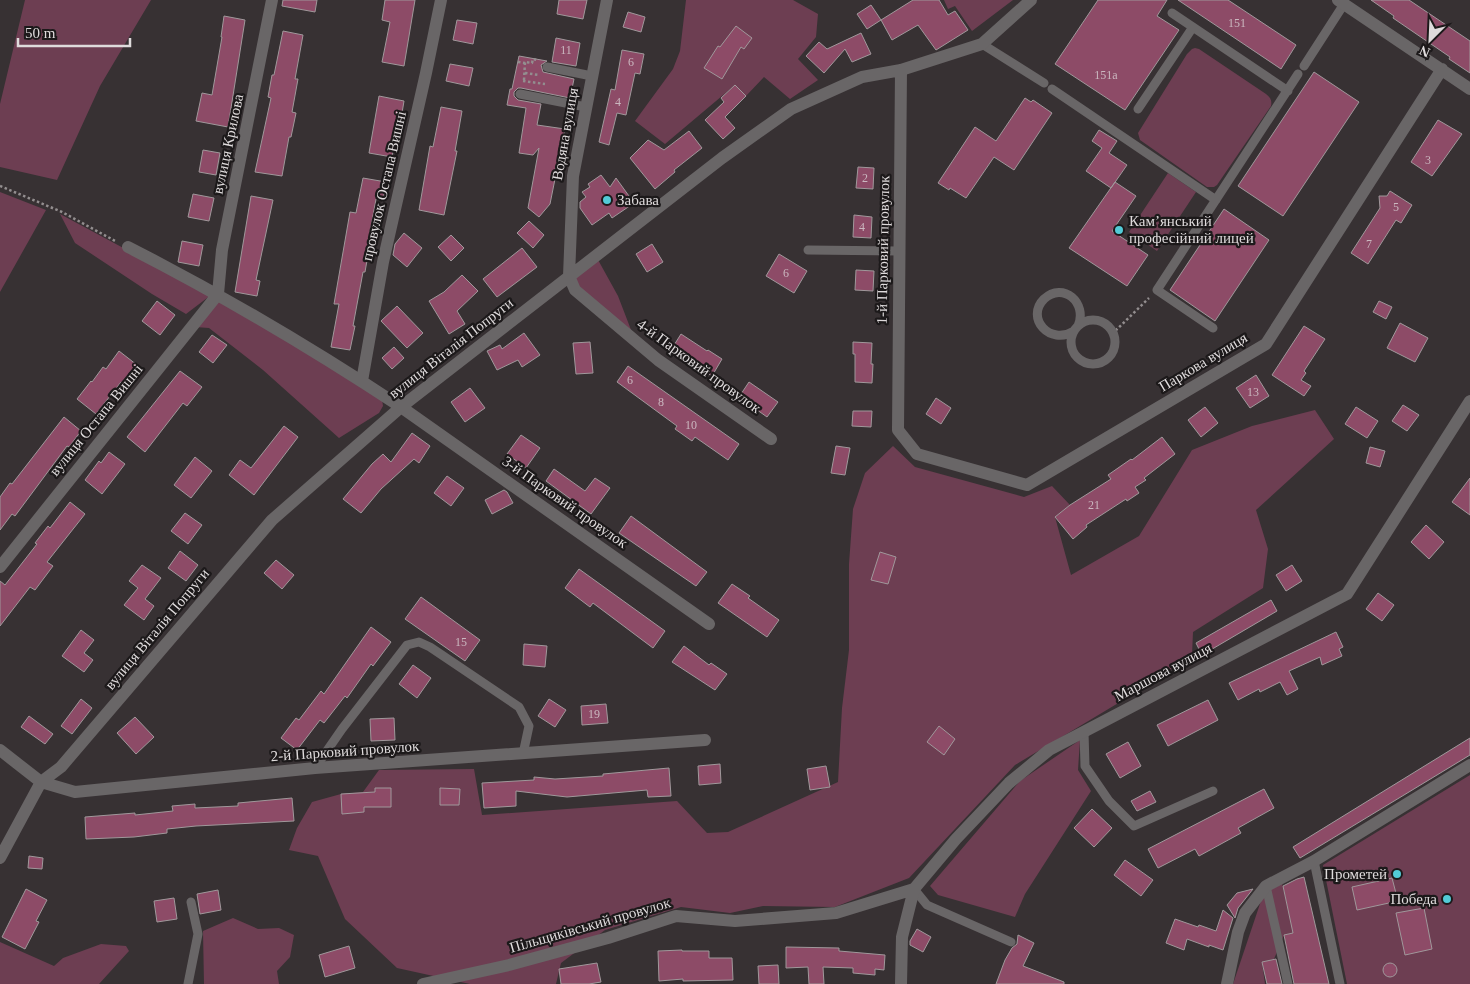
<svg xmlns="http://www.w3.org/2000/svg" width="1470" height="984" font-family="Georgia,serif">
<rect width="100%" height="100%" fill="#373133"/>
<path fill="#6d3e52" d="M25,0H151L100,86L57,180L0,167V104Z
M686,0H793L818,14L816,37L798,59L818,80L790,99L764,77L746,96L735,85L665,144L635,121L673,69L680,51Z
M944,0H1013L972,31L955,6L948,9Z
M1195,48L1199,49L1266,94C1271,98 1272,101 1271,106L1217,185L1214,187H1207L1140,140L1138,133L1187,54L1192,49Z
M1168,173L1196,192L1157,251L1129,232Z
M0,192L46,210L0,292Z
M60,214L211,295L186,314L152,294L75,243Z
M597,258L618,296L633,335L579,288L573,276Z
M218,298L382,399L383,406L379,413L339,438L263,370L209,328L195,327Z
M1315,410L1334,439L1256,510L1268,549L1263,588L1193,632L1192,655L1125,699L1015,765L909,878L835,907L763,906L730,913L681,907L605,930L561,963L556,984H470L397,968L345,919L318,856L289,850L297,828L312,802L341,794L363,792L379,770L474,769L482,815L677,801L707,833L728,832L838,782L842,708L849,650V564L853,509L865,473L893,446L915,467L1024,497L1052,486L1070,505L1055,517L1071,575L1139,536L1192,450L1252,426Z
M1080,740L1078,770L1091,791L1025,894L1015,917L938,895L930,886L1020,781Z
M1470,775V984H1347L1323,865Z
M1282,883L1289,913L1302,931L1284,935L1274,959L1262,962L1265,984H1233L1266,886Z
M233,918L258,929L279,928L294,935L290,957L277,971L279,984H204L203,931Z
M0,942L54,966L63,958L101,944L126,946L129,951L99,984H0Z"/>
<path fill="#8d4b67" stroke="#a0989b" d="M283,0H317L315,12L282,6Z
M385,0H415L404,66L382,62L390,22L382,20Z
M559,0H587L583,19L557,14Z
M913,0H939L948,15L955,11L968,30L936,50L918,25L892,40L881,20Z
M1098,0H1167L1157,16L1179,30L1125,110L1055,64Z
M1178,0H1228L1296,45L1281,69Z
M1371,0H1409L1470,41V73L1449,59L1450,57L1393,18L1394,16Z
M871,5L881,20L867,29L857,14Z
M628,12L645,17L641,32L623,27Z
M224,16L245,20L228,127L196,121L202,93L212,95L222,37H221Z
M457,20L477,23L473,44L453,40Z
M736,26L752,38L744,49L741,47L722,79L704,68L718,46L720,47Z
M283,31L303,35L295,79H298L292,112L296,113L291,137H289L282,176L255,172L271,98L268,97L272,75H274Z
M861,33L871,54L852,62L845,49L824,73L806,56L819,42L827,49Z
M556,38L580,43L576,66L552,62Z
M622,50L644,54L640,74L635,73L626,115L617,113L609,145L599,142L611,89L615,90Z
M519,56L547,61L541,65L543,72L574,79L570,98L521,88H518L514,92V96L518,100L541,104L537,125L565,129L550,204L539,217L528,208L539,148L533,155L519,153L526,108L507,105L510,89H512Z
M450,64L473,68L469,86L446,81Z
M1314,72L1359,102L1283,216L1238,186Z
M735,85L746,96L725,117L735,128L723,139L705,120L724,102L721,98Z
M379,96L404,101L401,119H399L392,157L369,153Z
M1025,98L1031,102L1033,100L1052,113L1014,170L994,157L966,198L950,188L949,190L938,183L975,127L996,141Z
M441,107L462,111L455,151H457L444,215L419,210L430,146L433,147Z
M1438,120L1462,134L1432,176L1411,162Z
M1099,130L1117,141L1109,153L1127,165L1111,188L1086,171L1102,148L1092,141Z
M689,131L702,148L674,170L675,172L655,189L630,158L648,140L664,150Z
M203,150L220,153L216,175L199,172Z
M858,167L874,168L873,189L856,188Z
M601,175L610,187L616,178L634,203L612,218L609,213L592,225L580,208V202L586,197L582,192L590,187L588,184Z
M363,178L386,182L383,201L376,199L367,249H369L365,272H363L353,326H355L350,350L331,347L339,304H334L350,212L356,213Z
M1115,182L1136,196L1112,231L1148,255L1127,286L1069,248Z
M1390,191L1412,205L1401,223L1396,220L1368,264L1351,253L1380,208L1379,196H1387Z
M193,194L214,198L209,221L188,217Z
M251,196L273,200L256,280L260,281L257,296L235,292Z
M1224,209L1269,240L1215,321L1170,290Z
M854,215L872,217L871,238L853,237Z
M529,221L544,235L533,248L517,233Z
M404,233L422,248L407,267L393,255L395,244Z
M451,235L464,248L451,261L438,247Z
M182,241L203,245L199,266L178,262Z
M652,244L663,262L647,272L636,254Z
M522,248L537,267L497,297L483,279Z
M779,254L807,271L794,293L766,276Z
M856,270L874,271L873,291L855,290Z
M462,275L478,291L457,311L465,324L449,334L429,301L444,292Z
M157,301L175,315L160,335L142,321Z
M1379,301L1392,307L1386,319L1373,312Z
M397,306L423,333L407,348L381,321Z
M1400,323L1428,338L1415,362L1387,348Z
M1304,326L1325,339L1304,371L1306,373L1301,380L1311,386L1304,396L1272,375Z
M524,333L540,355L522,367L518,360L497,370L487,351L500,345L502,349Z
M681,334L707,351L708,350L722,359L712,376L671,350Z
M212,335L227,345L213,363L199,352Z
M590,342L593,373L576,374L573,343Z
M853,342L872,343L871,364H873L872,383L855,382V354H853Z
M394,347L404,358L392,369L382,358Z
M119,351L137,365L123,383L121,382L96,414L77,399L91,381L92,382L103,367L106,369Z
M628,366L739,444L728,460L695,437L692,441L675,429L677,426L617,382Z
M180,371L202,387L187,406L183,403L145,452L127,437Z
M1256,375L1269,396L1250,408L1236,388Z
M749,382L778,402L767,417L739,397Z
M470,388L485,408L465,422L451,402Z
M936,398L951,408L941,424L926,414Z
M1403,405L1419,415L1407,431L1392,421Z
M1205,407L1218,423L1201,437L1188,420Z
M1356,407L1378,421L1367,438L1345,424Z
M853,411H872L871,427L852,426Z
M64,417L81,431L69,447L67,446L15,516L12,514L0,530V497L10,483L12,484Z
M284,426L298,437L254,495L229,475L240,460L251,468Z
M412,433L430,446L419,463L414,459L381,489L361,513L343,499L372,464L383,454L391,462Z
M521,435L540,448L526,468L507,454Z
M1162,437L1175,454L1144,478L1146,480L1135,487L1139,493L1127,501L1126,499L1086,525L1087,527L1073,539L1055,517L1070,505L1111,479L1108,475L1131,459L1132,460Z
M836,446L850,448L845,475L831,473Z
M1370,447L1385,451L1380,467L1366,463Z
M109,452L125,464L102,494L85,480L99,461L101,463Z
M195,457L212,471L191,498L174,485Z
M554,469L585,491L595,478L610,488L591,514L546,481Z
M447,476L464,488L451,506L434,493Z
M1470,478V515L1452,502Z
M504,490L507,492L513,503L492,514L485,500Z
M70,502L85,514L47,562L53,566L35,590L30,587L0,626V581L5,585L37,544L35,543L48,526L50,528Z
M185,513L202,525L188,544L171,531Z
M631,516L707,572L696,586L619,533Z
M1426,525L1444,542L1429,559L1411,542Z
M180,551L198,565L186,581L168,568Z
M880,552L896,557L888,584L871,580Z
M276,560L294,575L282,589L264,573Z
M142,565L161,578L145,599L154,606L144,620L124,605L138,588L129,581Z
M1292,565L1302,581L1286,591L1276,575Z
M579,569L665,631L653,648L593,603L590,607L565,588Z
M732,584L750,596L748,598L779,620L767,637L718,603Z
M1378,593L1394,605L1382,621L1366,609Z
M421,597L480,640L465,661L405,619Z
M1271,600L1277,611L1202,655L1196,643Z
M371,627L391,642L373,666L371,664L347,698L345,696L324,723L320,720L297,750L281,738L296,718L299,720L321,691L324,694Z
M81,630L94,640L84,653L93,660L84,672L62,656Z
M1336,632L1343,647L1339,649L1342,656L1322,665L1320,657L1289,671L1298,689L1287,695L1280,682L1260,692L1259,689L1238,700L1229,683Z
M524,644L547,646L545,667L523,665Z
M684,646L709,665L711,663L727,674L715,690L672,662Z
M413,665L431,678L417,698L399,684Z
M81,699L92,708L72,734L61,726Z
M549,699L566,710L555,727L538,716Z
M1208,700L1218,720L1168,746L1157,725Z
M606,704L608,723L582,725L581,706Z
M29,716L53,734L45,744L21,727Z
M135,717L154,737L136,754L117,733Z
M394,718L395,740L371,741L370,719Z
M939,726L955,739L944,755L927,742Z
M1470,738V755L1300,858L1293,847Z
M1128,742L1141,766L1120,778L1106,754Z
M720,764L721,783L699,785L698,766Z
M826,766L830,787L810,790L807,769Z
M669,768L671,796L648,797L647,790L567,797L516,791V806L484,808L482,783L534,780V777L555,779L603,776V774Z
M375,788H391V807H364V812L342,814L341,794L375,792Z
M440,788L460,789L459,805H440Z
M1264,789L1274,808L1238,828L1241,833L1199,856L1195,849L1158,868L1148,849Z
M1150,791L1156,802L1137,811L1131,801Z
M292,798L294,821L196,826L167,829V833L134,837L86,839L85,817L135,813V815L173,811L172,806L195,804V808L238,806V803Z
M1092,809L1112,828L1094,847L1074,828Z
M29,856L43,858L42,869L28,868Z
M1125,860L1153,880L1141,896L1114,875Z
M1304,877L1329,984H1294L1284,935L1293,933L1283,886L1297,879Z
M1392,878L1398,901L1357,910L1352,887Z
M26,889L47,900L36,921L39,922L25,949L2,937Z
M1253,889L1238,908L1235,918L1227,905L1237,893Z
M218,890L221,910L200,914L197,894Z
M174,898L177,919L157,922L154,901Z
M1424,908L1432,949L1405,955L1396,913Z
M1223,910L1233,918L1223,950L1209,945V947L1187,939L1184,950L1166,943L1175,919L1198,927L1199,925L1216,931Z
M917,929L931,937L923,952L910,945V941Z
M1018,935L1034,943L1023,966L1064,982V984H996L1005,960L1012,948L1017,944Z
M349,946L355,968L325,977L319,955Z
M786,947L839,948V951L885,955L884,970L875,969V975L853,973V968L823,967L824,984H809L808,967L786,968Z
M682,950V951H709V958H732L733,980L683,981V979L659,981L658,951Z
M1276,959L1282,984H1267L1262,962Z
M1383 970a7 7 0 1 1 14 0a7 7 0 1 1-14 0Z
M597,963L601,982L589,984H561L559,969Z
M778,965L779,984H759L758,966Z"/>
<g fill="none" stroke-linecap="round" stroke-linejoin="round">
<path stroke="#938e8f" stroke-width="2.5" stroke-dasharray="2.5 2.5" stroke-linecap="butt" d="M518,62L525,63
M525,73L539,75
M524,80L525,62L532,63L533,59L537,60
M523,81L545,84
M0,186L62,212L117,242
M1112,334L1149,298"/>
<path stroke="#696667" stroke-width="9" d="M1172,13L1288,91
M982,44L1044,83
M1304,66L1344,4
M547,67L592,76
M1052,89L1216,200
M520,94L586,107
M1138,109L1193,27
M808,250L899,251
M1071 342a22 22 0 1 1 44 0a22 22 0 1 1-44 0Z
M1213,328L1157,290L1298,74
M1074,331C1050,346 1025,318 1044,299C1063,281 1088,303 1078,326
M1084,732L1085,766L1109,801L1134,826L1213,791
M315,768L342,729L407,645L419,642L430,647L519,707L529,726L523,754
M1314,861L1340,984
M1266,886L1288,984
M914,889L927,905L1011,942
M188,984L198,934L191,902"/>
<path stroke="#696667" stroke-width="12" d="M607,0L573,176L569,276L575,290L658,360L771,439
M1338,0L1470,89
M901,70L898,430L917,454L1027,485L1266,344L1442,69
M128,247C222,295 313,349 401,407L709,624
M218,294L222,250L272,0
M362,381L383,262L426,73L441,0
M0,567L218,294
M0,750L41,782L75,792L315,768L705,740
M0,858L41,782L61,767L272,520L401,407L722,158L791,109L862,77L901,70L982,44L1031,0
M423,984L509,965L608,938L676,916L735,921L836,913L914,889
M901,984L902,937L914,889L956,839L1009,783L1049,750L1347,594L1470,401
M1227,984L1238,932L1245,913L1266,886L1314,861L1470,765"/>
</g>
<g fill="#52cbd7" stroke="#1c191a" stroke-width="2">
<circle cx="607" cy="200" r="5"/>
<circle cx="1119" cy="230" r="5"/>
<circle cx="1397" cy="874" r="5"/>
<circle cx="1447" cy="899" r="5"/>
</g>
<g text-anchor="middle" dominant-baseline="central" stroke-width="4.5" stroke-linejoin="round" paint-order="stroke">
<g font-size="12" fill="#cab7bf">
<text x="1237" y="23">151</text>
<text x="566" y="50">11</text>
<text x="631" y="62">6</text>
<text x="1106" y="75">151а</text>
<text x="618" y="102">4</text>
<text x="1428" y="160">3</text>
<text x="865" y="178">2</text>
<text x="1396" y="207">5</text>
<text x="862" y="227">4</text>
<text x="1369" y="244">7</text>
<text x="786" y="273">6</text>
<text x="630" y="380">6</text>
<text x="1253" y="392">13</text>
<text x="661" y="402">8</text>
<text x="691" y="425">10</text>
<text x="1094" y="505">21</text>
<text x="461" y="642">15</text>
<text x="594" y="714">19</text>
</g>
<g font-size="15" fill="#dfdbdc" stroke="#1c191a">
<text transform="translate(565 134) rotate(-80)">Водяна вулиця</text>
<text transform="translate(228 144) rotate(-78)">вулиця Крилова</text>
<text transform="translate(384 186) rotate(-77)">провулок Остапа Вишні</text>
<text transform="translate(883 250) rotate(-89)">1-й Парковий провулок</text>
<text transform="translate(451 348) rotate(-38)">вулиця Віталія Попруги</text>
<text transform="translate(1203 362) rotate(-31)">Паркова вулиця</text>
<text transform="translate(699 366) rotate(36)">4-й Парковий провулок</text>
<text transform="translate(96 420) rotate(-51)">вулиця Остапа Вишні</text>
<text transform="translate(565 502) rotate(35)">3-й Парковий провулок</text>
<text transform="translate(157 629) rotate(-50)">вулиця Віталія Попруги</text>
<text transform="translate(1163 672) rotate(-28)">Маршова вулиця</text>
<text transform="translate(345 751) rotate(-4)">2-й Парковий провулок</text>
<text transform="translate(590 925) rotate(-16)">Пільщиківський провулок</text>
</g>
<g font-size="15" fill="#dfdbdc" stroke="#1c191a" text-anchor="start">
<text x="617" y="200">Забава</text>
<text x="1129" y="221">Кам’янський<tspan x="1129" dy="17">професійний лицей</tspan></text>
<text x="1387" y="874" text-anchor="end">Прометей</text>
<text x="1437" y="899" text-anchor="end">Победа</text>
</g>
</g>
<g transform="translate(1430 40) rotate(204)" stroke="#1c191a" stroke-width="4" paint-order="stroke">
<path d="M0-4L9 19L0 12L-9 19Z" fill="#dfdbdc"/>
<text y="-8" font-size="14" font-weight="bold" text-anchor="middle" fill="#dfdbdc">N</text>
</g>
<path d="M18 38v8h112v-8" fill="none" stroke="#dfdbdc" stroke-width="2.5"/>
<text x="25" y="38" font-size="15" fill="#dfdbdc" stroke="#1c191a" stroke-width="4" paint-order="stroke">50 m</text>
</svg>
